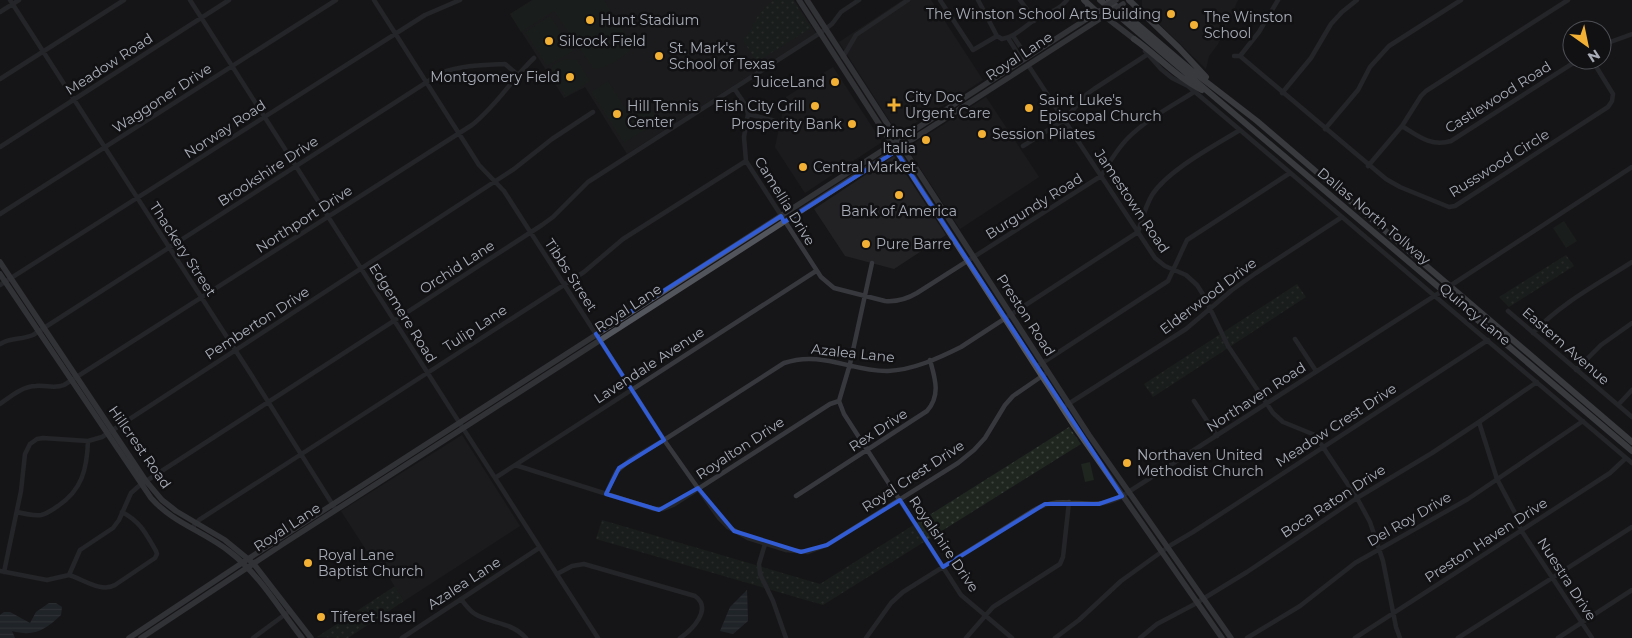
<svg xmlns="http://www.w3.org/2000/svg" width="1632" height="638" font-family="Montserrat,sans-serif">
<defs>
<pattern id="grass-dots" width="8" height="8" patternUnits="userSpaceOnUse" patternTransform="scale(1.25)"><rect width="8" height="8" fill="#1e261f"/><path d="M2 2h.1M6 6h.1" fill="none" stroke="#3c433d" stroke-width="1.8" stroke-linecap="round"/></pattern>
<pattern id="water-rules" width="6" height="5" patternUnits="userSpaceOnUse" patternTransform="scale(1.25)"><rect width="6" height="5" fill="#2c353c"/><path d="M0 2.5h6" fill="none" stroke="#485056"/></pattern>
</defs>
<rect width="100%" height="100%" fill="#161618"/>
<path fill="#222225" d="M532,0H794L816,33L627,154L585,87L564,98L510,14Z
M903,0H931L983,80L898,134L839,42Z
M1142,0H1238L1218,44L1209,56L1206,69L1142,7Z
M833,67L882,142L805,193L775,147L786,97Z
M986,97L1039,177L960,229L907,148Z
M894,156L946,235L894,269L845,256L814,209Z
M462,435L520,526L404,601L380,563L374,562L341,511Z"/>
<path fill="url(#grass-dots)" d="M774,0H793L811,28L757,62L742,39C752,32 751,28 756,19C761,11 767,5 774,0Z
M1566,255L1574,266L1509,307L1499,297Z
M1297,284L1306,297L1153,397L1144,384Z
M1069,427L1081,444L823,605L596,539L602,520L820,584Z
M395,586L404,601L348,638L317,637Z"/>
<path fill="#1e261f" d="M533,0H604L632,44L631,49C625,56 602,72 593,68L554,11L521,32L510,14Z
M550,16L573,51L547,66L525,32Z
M564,59L577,60L590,81L566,97L550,73L553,65Z
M608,81L631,117L649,107L658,121L624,143L591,92Z
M1564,221L1577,241L1566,248L1553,228Z
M1090,462L1094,480L1085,482L1081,464Z"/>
<path fill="url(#water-rules)" d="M747,590L748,621L733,634L720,631L730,607Z
M49,603H56L62,607L61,615C45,630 34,637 12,631L15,638H0V615L4,612H10L30,623L36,612Z"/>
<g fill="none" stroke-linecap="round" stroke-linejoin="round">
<path stroke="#37383d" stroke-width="4.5" d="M10,0L252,376L336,510
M190,0C325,213 461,426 598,638
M374,0L479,165L504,191L664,440L719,518L728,527L748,538L786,550L808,552L827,545L958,463L974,450L985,438L1005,405L1013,396L1048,372
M940,0L973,50L997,36
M978,0L997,36L1002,39C1014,37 1023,28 1033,21C1044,14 1059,11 1067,0
M1020,0L1032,16L1034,21
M0,12L19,0
M1013,36L1027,57
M1008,38L1022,60
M1602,45L1632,34
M1145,51L1161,69L1172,78L1188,86L1240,130L1430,292L1632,463
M1234,56H1240L1259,32L1278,0
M1240,56L1386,179L1400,187L1449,207L1455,206L1608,107L1612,101L1613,94L1592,60
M843,57L856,35L908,0
M1028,65L1155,258L1165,266L1186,275L1197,285L1204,296L1228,346L1273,413L1283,422L1315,435L1357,498L1370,522L1383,561L1396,627L1400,638
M0,79L124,0
M734,88L746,106L748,114L744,137L746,161L821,277L834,288L885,301C897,302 907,299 917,293L1101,176C1109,163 1117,149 1128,138C1147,119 1172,106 1194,92
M1282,93L1311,58L1331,24L1342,12L1357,0
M748,114L780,122
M1402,126C1418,136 1431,147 1451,141L1578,60
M1325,129L1358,90L1370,67L1389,46L1461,0
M1023,146L1064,120L1087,94L1094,89L1148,54
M0,147L229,0
M1368,166L1402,126L1421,96L1426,91L1568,0
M0,214L336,0
M1456,282L1632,167
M0,285L425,15L460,0
M1508,311L1632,417
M1533,333C1561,303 1598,284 1632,262
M1295,339L1316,371
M0,344C11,337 22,340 33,335L441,73C462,65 483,65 505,64L518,75
M1036,367L1168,281L1187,240L1290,173
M1576,370L1601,345L1632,323
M839,401L844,414L961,595L1012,638
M839,401L850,364L872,263
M1194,401L1217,436
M0,404C11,396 23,386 36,386C46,385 55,389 64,385L472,125C498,104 511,80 534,58
M1618,405L1632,390
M1062,408L1186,329L1232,290L1256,273L1342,217
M1479,422L1497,479L1515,513L1521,530L1592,638
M515,465L654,509H663L673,505L830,404L839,401
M495,478L816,271
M606,494L616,472L631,459L664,440L784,363C822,350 852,372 888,371C913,370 939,358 961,347L1138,232C1142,220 1145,207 1152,195C1168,170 1214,146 1240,130
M796,496L927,411C941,395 935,378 930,360
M17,512C25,514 33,516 41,515C47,514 53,509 58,506C82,490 87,469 88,441
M192,528L199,520L584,272L623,239L746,161
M765,544L759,564L760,574L773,601L786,638
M0,571L47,580L69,575L80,550L113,528L119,520L131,493L140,485L542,225L553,217L588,182L820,33L832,24L841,12L859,0
M4,572L21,491L25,454L30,444L37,439L43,438L88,441L102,437L514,169L552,139L593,112
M557,574L572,566L584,564L695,596C713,609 692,630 680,638
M69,575C83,579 101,593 115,585L155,558L157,554L156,551C146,534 141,522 122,512
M461,599C465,604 469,610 475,614C492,624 512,622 526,638
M253,638L287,613
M402,638L539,548
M866,638L891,603L903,592L1034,510C1065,492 1088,513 1119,498L1439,293
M966,638L993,607L1060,564L1063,557L1069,502
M1055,638L1079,620L1121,581L1171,545L1193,532L1488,340
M1140,638L1157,624L1193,605L1247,572L1357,498L1432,453L1479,422L1537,382
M1247,638L1300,606L1355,563L1468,499L1583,421
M1355,638L1610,473L1626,458
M1458,638L1632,527
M1558,638L1632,590"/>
<path stroke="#53555c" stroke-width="5.5" d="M799,0L1074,426L1222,638
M807,0L1089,435L1231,638
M1103,15L1134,39
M0,262L146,481L162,500L176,511L225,540L253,563L311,638
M0,274L151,498C173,523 205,532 230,552C260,575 279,609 302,638
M129,638L251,557L1099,11
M141,638L283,544L1109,13"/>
<path stroke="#63666e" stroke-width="6" d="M1084,0L1097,12
M1100,0L1632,451
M1109,0L1191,70L1257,121L1632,442
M1129,0L1179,48L1206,77
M1086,19L1089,11L1088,5
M1134,39C1157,55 1176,77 1202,90"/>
<path stroke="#37383d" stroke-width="4.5" d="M1439,293L1456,282"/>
<path stroke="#53555c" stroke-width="5.5" d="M1103,8L1116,0
M1109,13L1123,4"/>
</g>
<path d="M0 0H1632V638H0ZM896,151L1122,496L1099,504H1045L943,567L900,500L827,545L801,552L734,531L698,488L659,510L606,494L619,468L664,440L596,334L781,216L784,222Z" fill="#161618" fill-opacity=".55" fill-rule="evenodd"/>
<path fill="none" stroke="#325cd3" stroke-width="4" stroke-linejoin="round" d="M896,151L1122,496L1099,504H1045L943,567L900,500L827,545L801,552L734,531L698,488L659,510L606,494L619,468L664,440L596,334L781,216L784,222Z"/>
<g fill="#f2b134" stroke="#111113" stroke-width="2">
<circle cx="1171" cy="14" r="5"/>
<circle cx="590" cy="20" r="5"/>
<circle cx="1194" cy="25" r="5"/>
<circle cx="549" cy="41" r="5"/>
<circle cx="659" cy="56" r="5"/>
<circle cx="570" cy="77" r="5"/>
<circle cx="835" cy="82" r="5"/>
<path d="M891.5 97.5h5v5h5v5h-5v5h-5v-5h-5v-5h5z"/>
<circle cx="815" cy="106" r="5"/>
<circle cx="1029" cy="108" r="5"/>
<circle cx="617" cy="114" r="5"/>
<circle cx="852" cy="124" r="5"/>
<circle cx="982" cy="134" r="5"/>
<circle cx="926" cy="140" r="5"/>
<circle cx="803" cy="167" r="5"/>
<circle cx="899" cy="195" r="5"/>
<circle cx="866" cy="244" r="5"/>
<circle cx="1127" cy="463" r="5"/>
<circle cx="308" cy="563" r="5"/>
<circle cx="321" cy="617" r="5"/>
</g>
<g text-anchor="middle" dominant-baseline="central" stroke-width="5" stroke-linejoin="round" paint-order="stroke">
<g font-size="14" fill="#a8adb8" stroke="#111113" text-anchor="start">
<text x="1161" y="14" text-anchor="end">The Winston School Arts Building</text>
<text x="1204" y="17">The Winston<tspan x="1204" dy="16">School</tspan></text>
<text x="600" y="20">Hunt Stadium</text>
<text x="559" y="41">Silcock Field</text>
<text x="669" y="48">St. Mark's<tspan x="669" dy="16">School of Texas</tspan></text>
<text x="560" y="77" text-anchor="end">Montgomery Field</text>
<text x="825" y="82" text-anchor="end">JuiceLand</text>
<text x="905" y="97">City Doc<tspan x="905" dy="16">Urgent Care</tspan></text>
<text x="1039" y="100">Saint Luke's<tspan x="1039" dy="16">Episcopal Church</tspan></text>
<text x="627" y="106">Hill Tennis<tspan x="627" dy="16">Center</tspan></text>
<text x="805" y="106" text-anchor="end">Fish City Grill</text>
<text x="842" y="124" text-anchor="end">Prosperity Bank</text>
<text x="916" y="132" text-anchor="end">Princi<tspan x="916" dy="16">Italia</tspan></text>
<text x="992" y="134">Session Pilates</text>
<text x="813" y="167">Central Market</text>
<text x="899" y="211" text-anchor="middle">Bank of America</text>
<text x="876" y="244">Pure Barre</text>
<text x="1137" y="455">Northaven United<tspan x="1137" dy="16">Methodist Church</tspan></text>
<text x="318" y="555">Royal Lane<tspan x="318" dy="16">Baptist Church</tspan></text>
<text x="331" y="617">Tiferet Israel</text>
</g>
<g font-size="14" fill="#a8adb8" stroke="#111113">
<text transform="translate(1019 56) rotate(-33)">Royal Lane</text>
<text transform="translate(109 64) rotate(-33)">Meadow Road</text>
<text transform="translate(1498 97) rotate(-32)">Castlewood Road</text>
<text transform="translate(162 98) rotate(-33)">Waggoner Drive</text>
<text transform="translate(225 129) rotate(-33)">Norway Road</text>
<text transform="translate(1499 163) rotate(-32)">Russwood Circle</text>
<text transform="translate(268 171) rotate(-33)">Brookshire Drive</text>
<text transform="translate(785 201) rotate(58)">Camellia Drive</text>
<text transform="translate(1132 201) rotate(56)">Jamestown Road</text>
<text transform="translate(1034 206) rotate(-32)">Burgundy Road</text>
<text transform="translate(1374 216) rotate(40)">Dallas North Tollway</text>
<text transform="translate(304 219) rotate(-33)">Northport Drive</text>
<text transform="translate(183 249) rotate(57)">Thackery Street</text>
<text transform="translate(457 267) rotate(-33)">Orchid Lane</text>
<text transform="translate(571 275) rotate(57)">Tibbs Street</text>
<text transform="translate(1208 296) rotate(-37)">Elderwood Drive</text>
<text transform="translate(628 308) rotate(-33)">Royal Lane</text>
<text transform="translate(403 313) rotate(58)">Edgemere Road</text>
<text transform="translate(1475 314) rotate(40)">Quincy Lane</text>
<text transform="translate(1026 315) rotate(57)">Preston Road</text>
<text transform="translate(257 323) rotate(-33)">Pemberton Drive</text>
<text transform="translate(475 328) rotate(-33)">Tulip Lane</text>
<text transform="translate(1566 346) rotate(41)">Eastern Avenue</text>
<text transform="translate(853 353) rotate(6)">Azalea Lane</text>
<text transform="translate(649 365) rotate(-33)">Lavendale Avenue</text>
<text transform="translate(1256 397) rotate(-33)">Northaven Road</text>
<text transform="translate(1336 425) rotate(-33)">Meadow Crest Drive</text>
<text transform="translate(878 430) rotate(-33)">Rex Drive</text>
<text transform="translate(140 447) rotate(55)">Hillcrest Road</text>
<text transform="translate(740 448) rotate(-33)">Royalton Drive</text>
<text transform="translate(913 476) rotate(-33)">Royal Crest Drive</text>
<text transform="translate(1333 501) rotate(-33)">Boca Raton Drive</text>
<text transform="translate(1409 519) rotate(-30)">Del Roy Drive</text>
<text transform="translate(287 527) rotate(-33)">Royal Lane</text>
<text transform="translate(1486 540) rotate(-33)">Preston Haven Drive</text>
<text transform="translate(944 544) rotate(56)">Royalshire Drive</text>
<text transform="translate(1567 579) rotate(57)">Nuestra Drive</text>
<text transform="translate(464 583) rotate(-33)">Azalea Lane</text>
</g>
</g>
<g transform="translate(1587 45) rotate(147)"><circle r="24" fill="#111113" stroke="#4d4f55"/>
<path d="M0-4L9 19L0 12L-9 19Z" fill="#f2b134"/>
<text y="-8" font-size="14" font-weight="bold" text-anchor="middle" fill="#a8adb8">N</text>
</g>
</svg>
